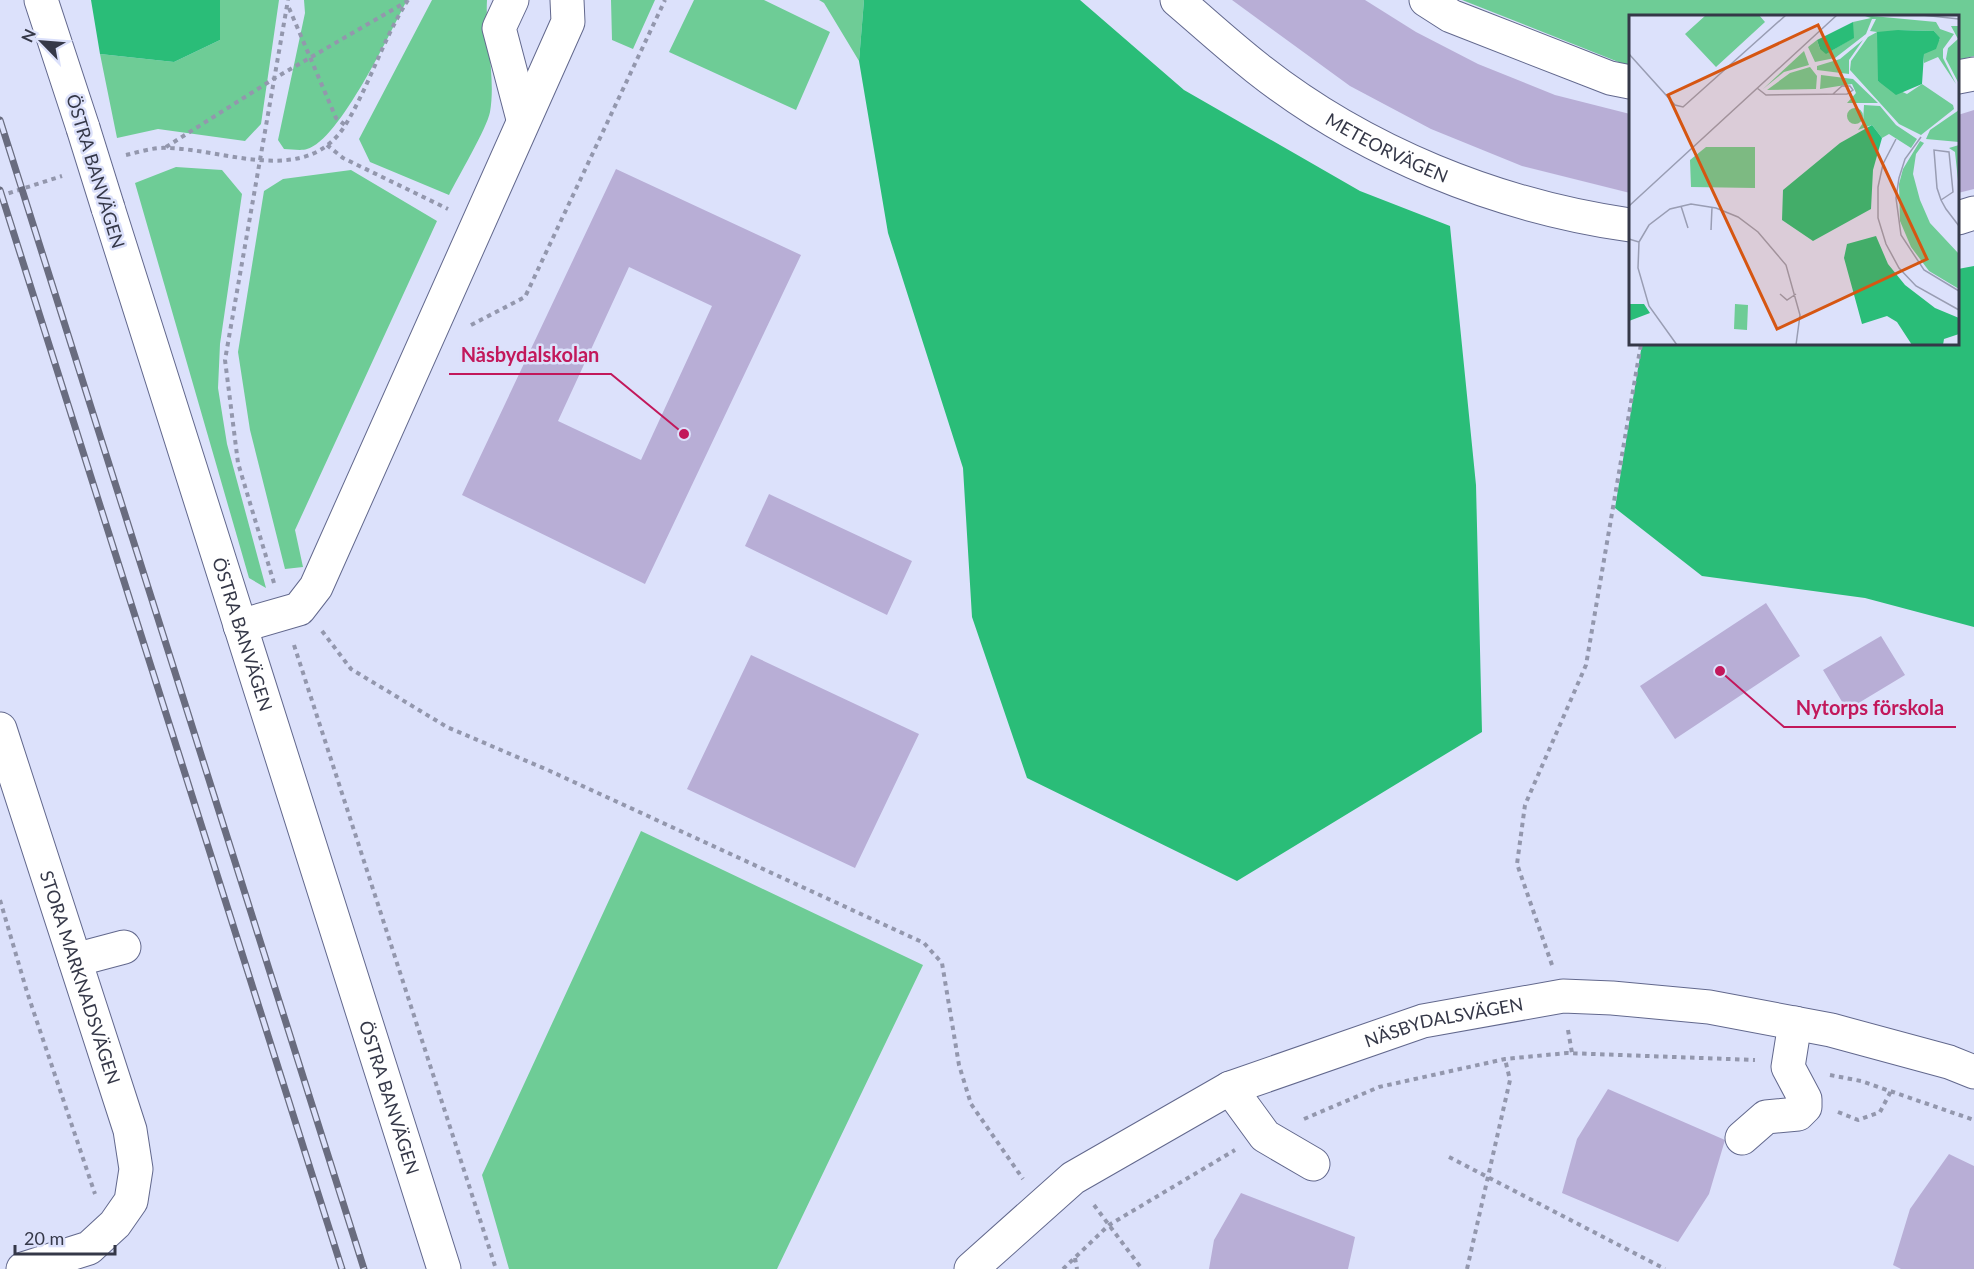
<svg xmlns="http://www.w3.org/2000/svg" width="1974" height="1269" font-family="Lato,sans-serif">
<rect width="100%" height="100%" fill="#dce1fb"/>
<path fill="#6ecc96" d="M220,0H279L261,124L245,141L158,129L117,138L100,54L174,62L220,40Z
M304,0H407C391,31 339,141 307,149C301,151 291,149 284,149L278,140L305,13Z
M432,0H487C485,36 496,78 490,112C487,128 458,177 449,195L370,162L359,139Z
M611,0H655L633,49L612,40Z
M694,0H764L830,32L796,110L669,52Z
M819,0H864L859,61L824,3Z
M1462,0H1974V56L1958,60V16H1630V66L1626,65Z
M176,167L222,170L242,194L220,344L218,388L227,444L266,588L249,578L135,183Z
M351,170L437,221L295,530L303,567L285,569L250,430L238,352L264,191L283,179Z
M641,831L923,965L777,1269H509L482,1175Z"/>
<path fill="#2abd78" d="M91,0H220V40L174,62L100,54Z
M864,0H1080L1184,90L1360,191L1450,226L1476,485L1482,732L1237,881L1027,778L972,617L963,468L888,233L859,61Z
M1974,266V627L1865,598L1702,576L1615,508L1642,344H1958V269Z"/>
<path fill="#b8aed6" fill-rule="evenodd" d="M1232,0H1365L1416,32L1478,64L1555,95L1630,114V193L1522,166L1431,129L1350,86Z
M1974,110V189L1958,193V115Z
M616,169L801,255L645,584L462,495ZM629,267L712,306L641,460L558,421Z
M769,494L912,561L887,615L745,546Z
M1766,603L1800,656L1675,739L1640,686Z
M1881,636L1905,675L1847,710L1823,670Z
M751,655L919,734L855,868L687,789Z
M1608,1089L1725,1140L1709,1194L1678,1242L1562,1193L1577,1139Z
M1949,1154L1974,1166V1269H1901L1893,1265L1910,1209Z
M1241,1193L1355,1237L1348,1269H1209L1214,1240Z"/>
<g fill="none" stroke-linecap="round" stroke-linejoin="round">
<defs>
<g id="minor">
<path d="M512,0L499,28L523,119"/>
<path id="s1" d="M1177,0C1204,23 1229,46 1257,68C1363,152 1497,206 1630,225"/>
<path d="M1426,0L1451,16L1610,78L1630,82"/>
<path d="M1958,77L1974,74"/>
<path d="M1958,218L1974,213"/>
<path d="M240,626L299,609L316,587L568,22L567,0"/>
<path id="s2" d="M0,729L130,1130L136,1169L131,1201L115,1224L89,1248L23,1269"/>
<path d="M75,960L124,947"/>
<path d="M1230,1088L1265,1136L1313,1164"/>
<path d="M1742,1138L1766,1117L1798,1114L1805,1107V1099L1788,1067L1795,1023"/>
<path id="s3" d="M971,1269L1073,1178L1230,1088L1423,1021L1563,996L1612,998L1709,1007L1831,1030L1949,1062L1974,1072"/>
</g>
<g id="tertiary">
<path d="M41,0L83,128"/>
<path id="s4" d="M108,208L444,1269"/>
</g>
</defs>
<use href="#minor" stroke="#62688d" stroke-width="35"/>
<use href="#tertiary" stroke="#62688d" stroke-width="35"/>
<path stroke="#9397ad" stroke-width="4" stroke-dasharray="4.5 4.5" stroke-linecap="butt" d="M289,8L336,118L345,125
M327,145L343,158L448,209
M166,147L275,78L406,2
M126,155C139,152 154,147 167,148C226,149 307,188 346,124C370,84 383,39 408,0
M0,196L62,176
M471,325L525,297L665,0
M274,583L238,463L225,360L288,0
M322,631L351,669L447,727L550,771L924,943L942,963L959,1065L971,1104L1023,1179
M294,645L496,1269
M0,900L27,992L95,1194
M1552,965L1517,864L1525,805L1586,665L1641,344
M1568,1030L1572,1053
M1830,1075L1861,1081L1974,1120
M1838,1112L1858,1120L1880,1112L1891,1091
M1304,1119L1379,1087L1505,1059L1567,1053L1755,1060
M1449,1157L1665,1269
M1094,1205L1142,1269
M1075,1258L1077,1269
M1063,1269L1109,1225L1235,1150
M1467,1269L1510,1080L1505,1059"/>
<use href="#minor" stroke="#fff" stroke-width="33"/>
<use href="#tertiary" stroke="#fff" stroke-width="33"/>
<defs>
<path id="rail" d="M0,120L364,1269
M0,190L342,1269"/>
</defs>
<use href="#rail" stroke="#696c7f" stroke-width="7"/>
<use href="#rail" stroke="#dce1fb" stroke-width="4.5" stroke-dasharray="14" stroke-linecap="butt"/>
<defs>
<path id="tertiary-bridge" d="M83,128L108,208"/>
</defs>
<use href="#tertiary-bridge" stroke="#62688d" stroke-width="35" stroke-linecap="butt"/>
<use href="#tertiary-bridge" stroke="#fff" stroke-width="33"/>
</g>
<g text-anchor="middle" dominant-baseline="central" stroke-width="5" stroke-linejoin="round" paint-order="stroke">
<g font-size="18" fill="#353848" stroke="#dce1fb">
<text stroke="none"><textPath href="#s1" startOffset="258">METEORVÄGEN</textPath></text>
<text transform="translate(96 171) rotate(73)">ÖSTRA BANVÄGEN</text>
<text stroke="none"><textPath href="#s4" startOffset="447">ÖSTRA BANVÄGEN</textPath></text>
<text stroke="none"><textPath href="#s2" startOffset="261">STORA MARKNADSVÄGEN</textPath></text>
<text stroke="none"><textPath href="#s3" startOffset="542">NÄSBYDALSVÄGEN</textPath></text>
<text stroke="none"><textPath href="#s4" startOffset="933">ÖSTRA BANVÄGEN</textPath></text>
</g>
</g>
<g transform="translate(1629 15)">
<rect width="330" height="330" fill="#dce1fb"/>
<path d="M77,0H130L136,7L87,52L56,19ZM233,0L307,7L311,14L325,19L314,34V43L327,69L309,42L295,48V38L311,24L305,16L269,15L250,55L249,66L278,79L293,69L324,90L325,94L292,120L270,109L221,55L222,46L239,22L248,17L241,16L247,4H243L237,19L206,43L186,47L179,32L188,25L191,34L202,36L224,23V7L242,3ZM322,11H330V69L317,44L319,33L329,24ZM234,25L220,45V59L188,55V51L211,44ZM175,36L180,50L155,57L134,74ZM181,52L188,61L187,74L138,75L161,58ZM192,60L224,64L249,88H218L227,78L223,69L191,74ZM235,90L251,91L267,110L288,124L282,133L260,119L253,123L243,110L229,115L234,108ZM218 101a8 8 0 1 1 16 0a8 8 0 1 1-16 0ZM330,95V127L297,124L301,115ZM291,126L295,128L287,139L284,159L291,185L301,208L330,239V274L300,256L282,232L271,206L270,169L274,154ZM330,130V175L326,137L320,133ZM77,132H126V173L62,172L61,145ZM106,289L119,290L118,315L105,314Z" fill="#6ecc96"/>
<path d="M224,7L225,23L197,39L191,34L188,25ZM269,15L305,16L311,23L307,34L295,39L293,69L267,80L249,66L248,17ZM243,110L253,123L244,155L242,194L184,226L153,205L154,175L211,128ZM247,221L259,249L276,270L306,293L330,303V319L315,324L314,330H283L268,307L258,301L233,309L215,243L218,229ZM0,289H15L21,298L0,306Z" fill="#2abd78"/>
<path fill="none" stroke="#999db3" stroke-width="1.5" d="M293,0L330,4M0,39L46,90L54,92L157,0M128,73L137,80L218,79L224,75L221,71H213L204,79M292,122L276,144L270,163L267,183L272,220L295,255L330,276M267,124L254,149L249,172V203L257,229L270,253L287,271L330,295M312,185L324,177L320,137L305,135L308,173L312,185L317,194L330,211M0,191L208,0M52,191L59,213M82,215L83,192M0,224L10,227L9,253L20,291L48,330M10,227L20,210L41,194L62,189L87,193L109,202L129,217L157,250L171,300L167,330M151,279L158,285L167,279"/>
<path fill="#d65612" fill-opacity="0.15" stroke="#d65612" stroke-width="3" d="M189,10L298,244L148,314L39,80Z"/>
<rect width="330" height="330" fill="none" stroke="#353848" stroke-width="3"/>
</g>
<path fill="none" stroke="#c2185b" stroke-width="2" d="M684 434L611 374H449M1720 671L1784 727H1956"/>
<g fill="#c2185b" stroke="#dce1fb" stroke-width="2">
<circle cx="684" cy="434" r="6"/>
<circle cx="1720" cy="671" r="6"/>
</g>
<g font-size="20" text-anchor="middle" font-weight="bold" fill="#c2185b" stroke="#dce1fb" stroke-width="5" stroke-linejoin="round" paint-order="stroke">
<text x="530" y="362">Näsbydalskolan</text>
<text x="1870" y="715">Nytorps förskola</text>
</g>
<g transform="translate(42 42) rotate(295)" stroke="#dce1fb" stroke-width="4.5" paint-order="stroke">
<path d="M0-4.5L10 22L0 15L-10 22Z" fill="#353848"/>
<text y="-9" font-size="16" font-weight="bold" text-anchor="middle" fill="#353848">N</text>
</g>
<path d="M15 1245v9h100v-9" fill="none" stroke="#353848" stroke-width="3"/>
<text x="24" y="1245" font-size="18" fill="#353848" stroke="#dce1fb" stroke-width="4.5" paint-order="stroke">20 m</text>
</svg>
